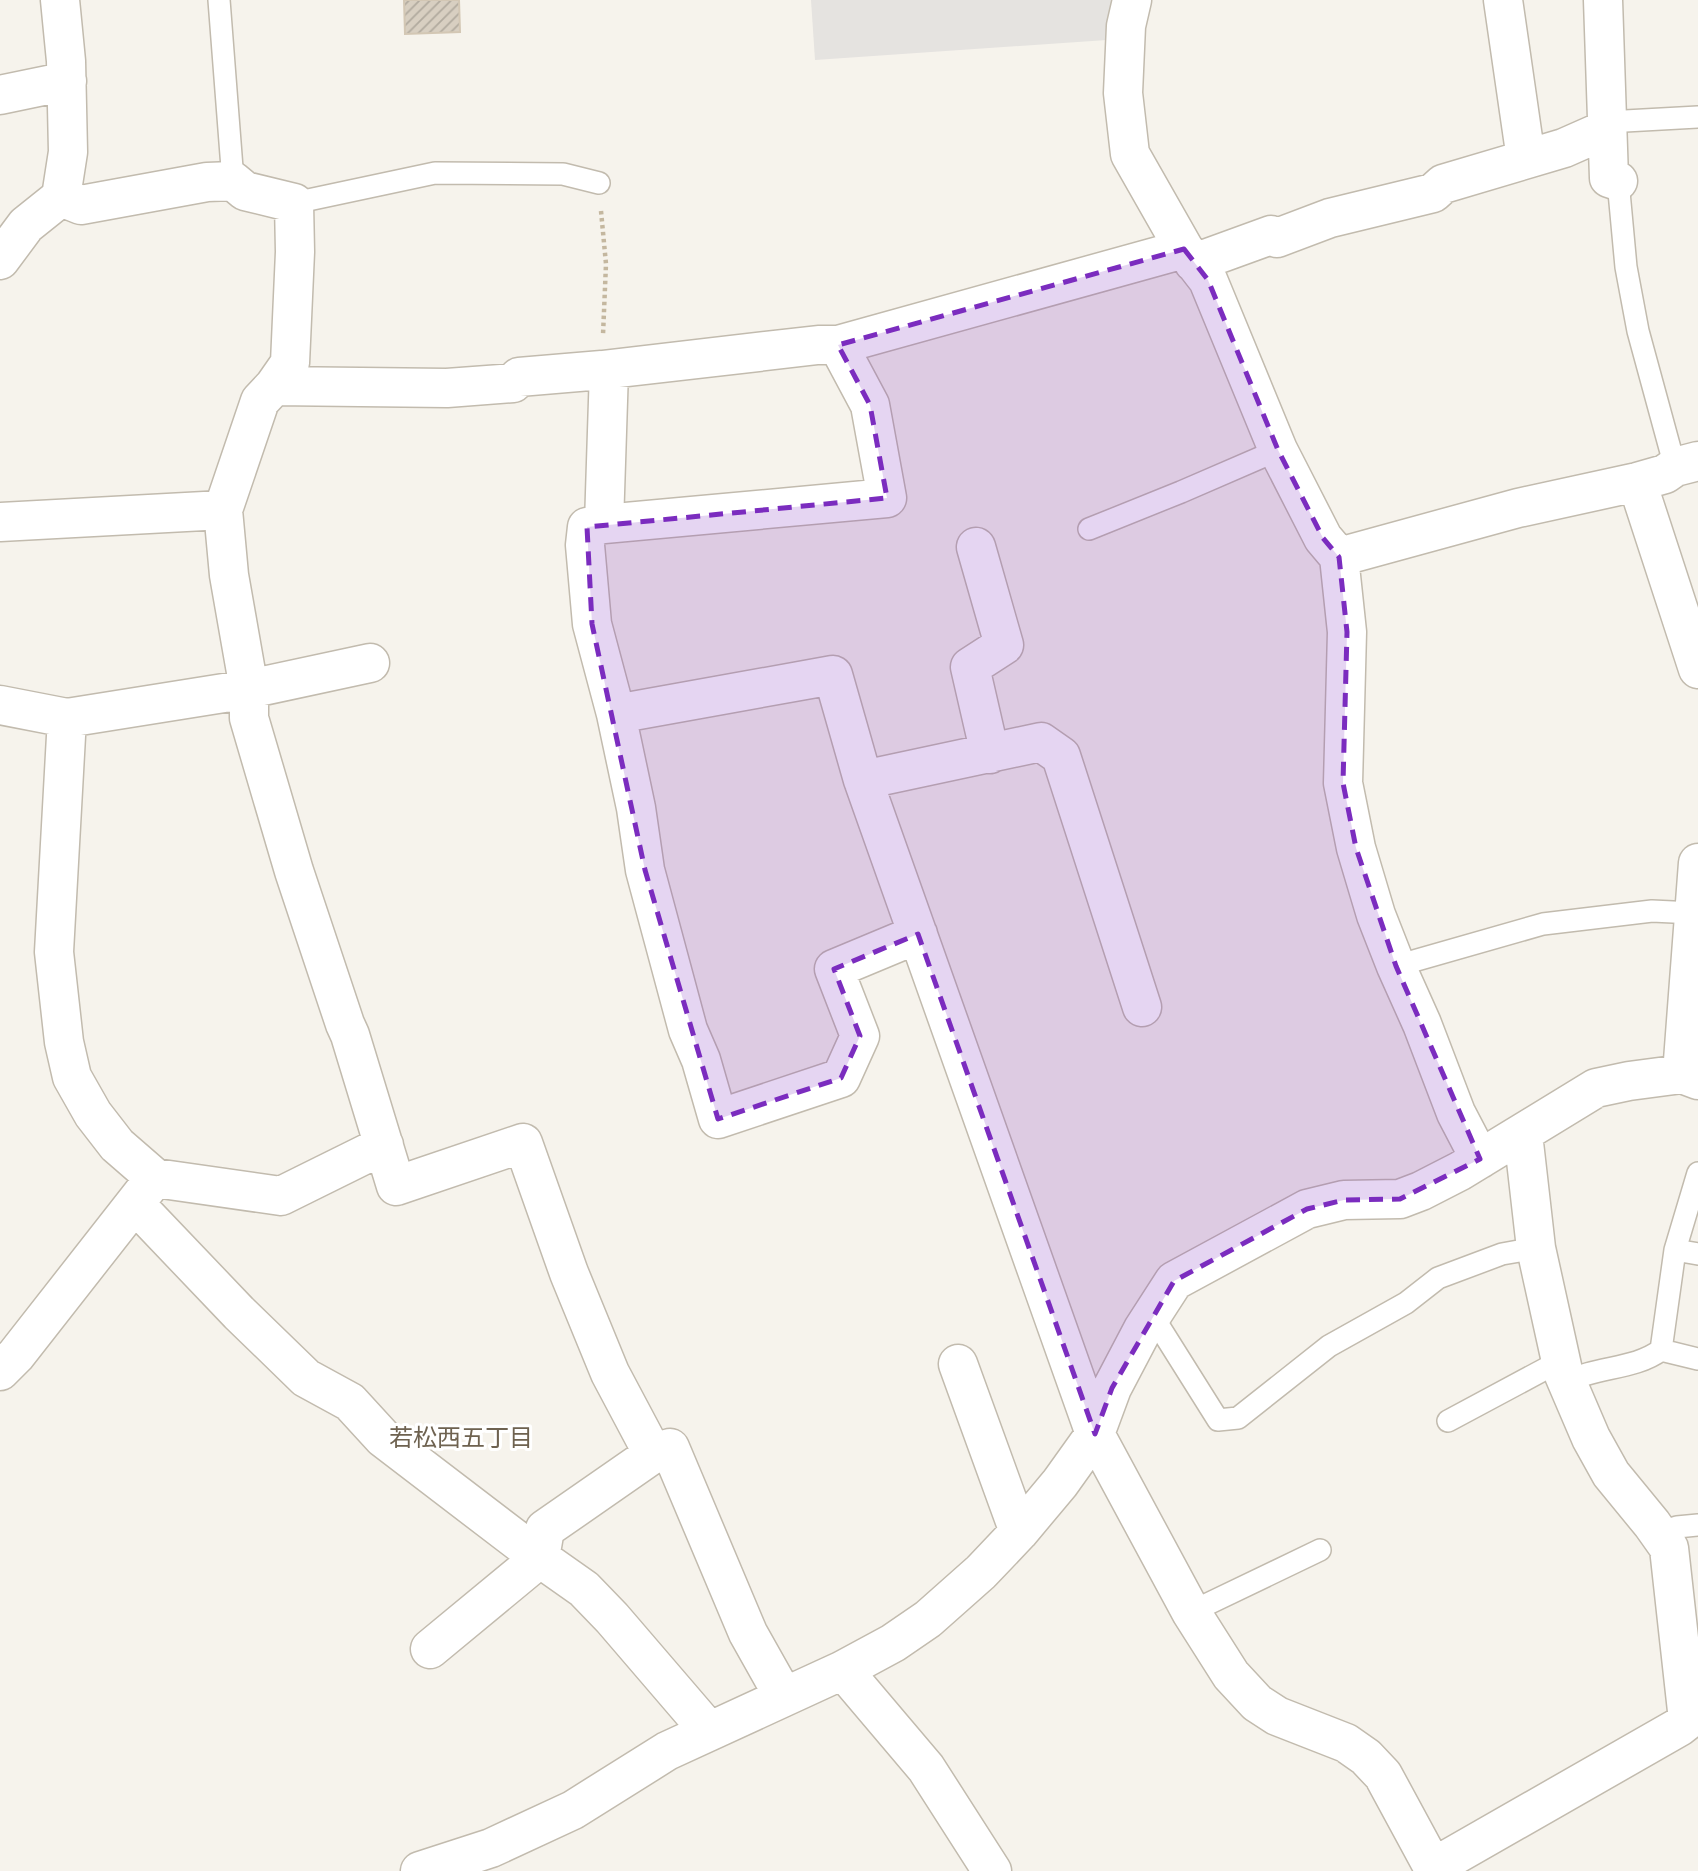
<svg xmlns="http://www.w3.org/2000/svg" width="1698" height="1871" font-family="'DM Sans','Noto Sans JP',sans-serif">
<defs>
<pattern id="building-hatch" width="6" height="6" patternUnits="userSpaceOnUse" patternTransform="scale(1.75)"><rect width="6" height="6" fill="#d8cfc1"/><path d="M-1 1l2-2M0 6l6-6M5 7l2-2" fill="none" stroke="#b1aa9e"/></pattern>
</defs>
<rect width="100%" height="100%" fill="#f6f3ec"/>
<path fill="#e5e3e0" d="M811,0H1114L1107,40L815,60Z"/>
<path fill="url(#building-hatch)" stroke="#d3c7b4" stroke-width="2" d="M404,0H459L460,32L405,34Z"/>
<g fill="none" stroke-linecap="round" stroke-linejoin="round">
<defs>
<path id="lane" d="M219,0L233,181
M1607,122L1698,117
M1618,181L1626,267L1638,331L1675,467
M294,203L435,173L563,174L599,183
M1089,529L1181,492L1278,450
M1396,966L1543,924L1652,911L1694,913
M1698,1173L1675,1250L1661,1350L1698,1359
M1675,1250L1698,1254
M1152,1315L1218,1420L1238,1418L1329,1346L1406,1303L1438,1278L1502,1254L1536,1248
M1567,1382C1596,1366 1634,1370 1661,1350
M1448,1421L1560,1361
M1658,1533L1677,1527L1698,1525
M1191,1612L1320,1550"/>
<path id="street" d="M1132,0L1126,26L1123,93L1130,154L1184,249L1208,280L1278,450L1323,538L1339,557L1347,632L1343,783L1356,848L1376,915L1396,966L1422,1024L1456,1113L1480,1159
M1503,0L1526,159
M1603,0L1609,178L1618,181
M0,95L67,81
M61,197L81,205L207,182L233,181L245,191L294,203L295,252L290,363L274,386L260,401L223,510L229,575L249,689V718L294,871L345,1024L350,1035L396,1186L523,1143L569,1273L610,1373L653,1454L670,1448L748,1633L784,1697
M0,260L26,225L61,197L68,152L66,61L60,0
M1194,263L1271,235L1277,238L1330,218L1433,193L1443,184L1564,148L1607,129
M609,370L604,524L887,498L870,405L838,345
M274,386L447,388L513,383L519,377L602,370L818,345H838L1184,249
M1637,482L1698,669
M0,522L223,510
M604,524L587,527L585,545L592,624L616,714L636,808L645,870L688,1030L701,1060L718,1119L841,1078L860,1036L834,969L918,934
M976,547L1004,645L970,667L990,754
M1339,557L1518,508L1637,482L1665,474L1675,467L1698,461
M0,705L67,718L249,689L370,663
M616,714L833,675L863,780L1095,1434L1191,1612L1231,1675L1257,1703L1277,1716L1346,1743L1366,1757L1383,1775L1435,1871
M67,718L54,952L64,1042L72,1077L93,1114L117,1145L155,1178L281,1196L384,1145
M863,780L1041,742L1061,756L1142,1007
M1682,1074L1698,863
M135,1204L239,1313L306,1378L350,1402L383,1438L540,1558L584,1589L612,1618L709,1731
M958,1364L1019,1532
M0,1371L16,1355L150,1184
M430,1649L540,1558L545,1529L653,1454
M843,1670L926,1768L992,1871
M1434,1867L1679,1727L1688,1720L1669,1548L1652,1524L1611,1474L1591,1438L1564,1375L1536,1248L1523,1134
M420,1871L491,1848L573,1810L667,1751L843,1670L893,1643L928,1619L981,1572L1019,1532L1060,1483L1095,1434L1112,1388L1143,1329L1174,1281L1307,1209L1344,1200L1400,1199L1421,1191L1460,1171L1596,1088L1629,1081L1682,1074L1698,1080"/>
</defs>
<use href="#lane" stroke="#c2bbae" stroke-width="24"/>
<use href="#street" stroke="#c2bbae" stroke-width="41"/>
<path stroke="#c4b79f" stroke-width="4.5" stroke-dasharray="3.5 3.5" stroke-linecap="butt" d="M601,211L606,264L603,335"/>
<use href="#lane" stroke="#fff" stroke-width="21"/>
<use href="#street" stroke="#fff" stroke-width="38"/>
</g>
<path fill="#7b2cbf" fill-opacity="0.2" stroke="#7b2cbf" stroke-width="5" stroke-dasharray="14 9" stroke-linejoin="round" d="M1184,249L1208,280L1278,450L1323,538L1339,557L1347,632L1343,783L1356,848L1396,966L1480,1159L1400,1199L1344,1200L1307,1209L1174,1281L1112,1388L1095,1434L918,934L834,969L860,1036L841,1078L718,1119L645,870L592,624L587,527L887,498L870,405L838,345Z"/>
<g text-anchor="middle" dominant-baseline="central" stroke-width="6" stroke-linejoin="round" paint-order="stroke">
<g font-size="24" fill="#6e6250" stroke="#fff">
<text x="461" y="1437">若松西五丁目</text>
</g>
</g>
</svg>
